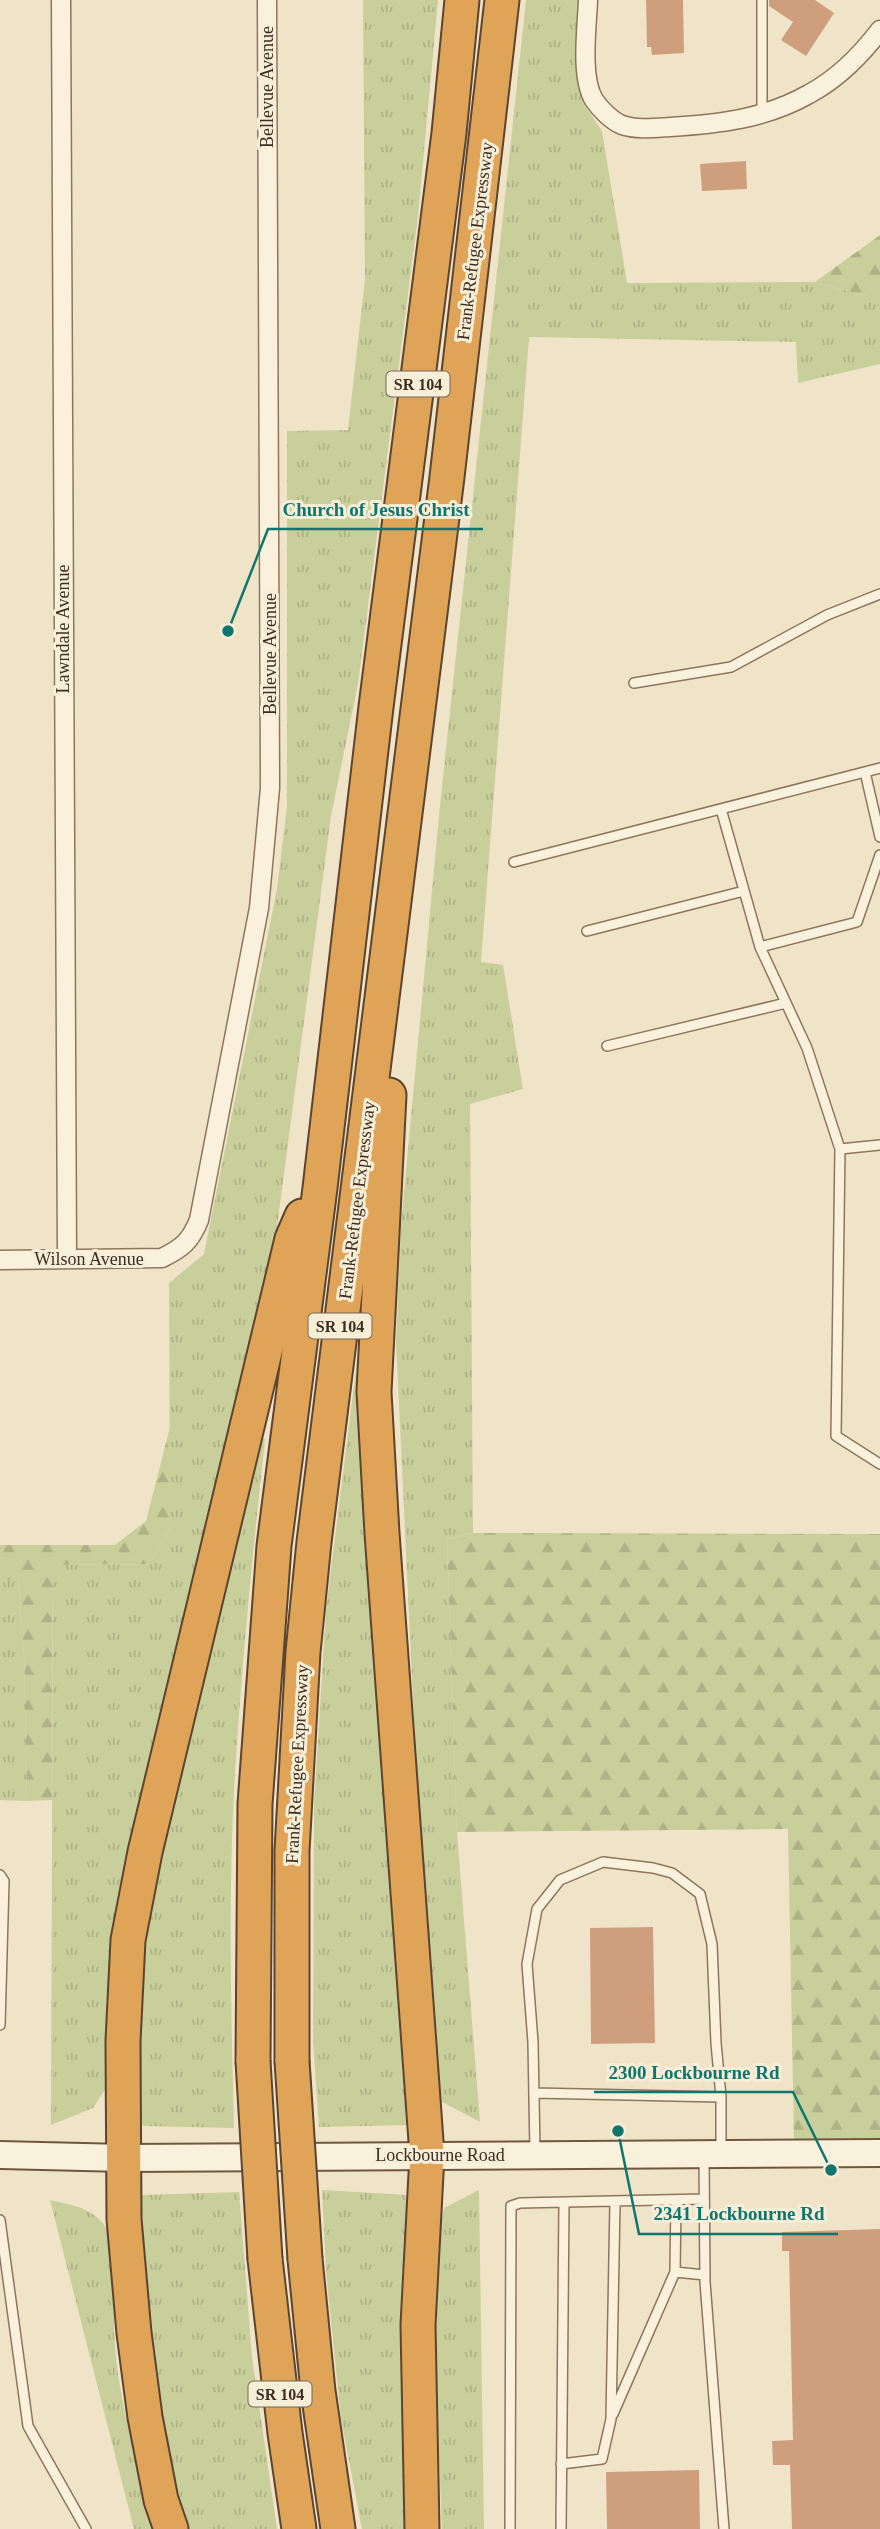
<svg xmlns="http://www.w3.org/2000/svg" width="880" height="2529" font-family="Georgia,serif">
<defs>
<pattern id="grass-tufts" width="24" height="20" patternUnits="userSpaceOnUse" patternTransform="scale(1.75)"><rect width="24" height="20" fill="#c9cf9b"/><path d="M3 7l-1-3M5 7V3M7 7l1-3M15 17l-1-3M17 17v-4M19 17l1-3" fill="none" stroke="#aeb285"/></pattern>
<pattern id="forest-firs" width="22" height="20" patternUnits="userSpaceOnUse" patternTransform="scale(1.75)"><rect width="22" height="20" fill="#c9cf9b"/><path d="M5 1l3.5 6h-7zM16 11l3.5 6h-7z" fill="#aeb285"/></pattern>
</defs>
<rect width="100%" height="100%" fill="#f0e4c8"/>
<path fill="url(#grass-tufts)" d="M363,0H438L418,216L358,684L331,816L271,1273L112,2047L106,2088L93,2108L51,2125L53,1565L149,1564L170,1528L169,1283L204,1254L277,889L287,806V431L348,430L365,279Z
M526,0H581L583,103L602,131L627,283L815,282L866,296H880V364L798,383L796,342L529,337L481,962L503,965L523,1089L470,1104L473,1533L447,1539L457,1832L480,2122L442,2102L431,2075L396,1343L401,1225L440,805Z
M363,1313L409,2125L319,2127L313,2042L314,1805L326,1609Z
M258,1438L265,1439C253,1550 242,1661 235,1772C228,1891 231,2009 234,2128L143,2126L140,2118L138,2026L146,1916Z
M18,1578L24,1656L27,1801L0,1800V1580Z
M322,2190L408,2195L401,2338L413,2529H362L341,2419L326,2271Z
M479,2190L484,2529H442L435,2358V2247L444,2208Z
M239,2192L252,2357L277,2529H185L165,2455L134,2218L143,2195Z
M50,2200C72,2205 96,2208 108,2231C121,2255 115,2288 114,2315C113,2388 137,2459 156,2529H134Z"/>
<path fill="url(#forest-firs)" d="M880,235V296H866L815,282Z
M170,1427V1528L149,1564L53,1565L52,1800L27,1801L24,1656L18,1579L0,1580V1545H115L146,1521Z
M473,1533L880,1534V2138L794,2140L788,1829L457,1832L447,1539Z"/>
<path fill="#cf9f7d" d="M646,0H683L684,53L652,55L651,47H647Z
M769,0H815L834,13L806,56L781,40L793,22L769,6Z
M746,161L747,189L702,191L700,164Z
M653,1927L655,2043L591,2044L590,1928Z
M880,2229V2529H792L790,2465H773L772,2441L793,2440L789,2251H782V2232Z
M699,2470L700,2529H607L606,2472Z"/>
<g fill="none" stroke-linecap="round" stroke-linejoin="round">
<defs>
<path id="lane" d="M762,0V114
M634,683L731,667L827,615L880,594
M865,772L880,837
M721,809L760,947L807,1048L840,1149
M514,862L880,768
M587,931L744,891
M760,947L857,922L880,855
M607,1046L786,1003
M880,1145L840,1149L836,1436L880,1464
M0,1875L4,1881L0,2025
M534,2093L721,2097
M535,2152L533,2042L527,1964L537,1909L560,1880L603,1862L653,1868L672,1873L700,1894L712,1944L716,2043L721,2097V2152
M704,2155L705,2282L724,2529
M0,2220L28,2426L86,2529
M675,2272L705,2275
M613,2414L675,2272L676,2200
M561,2464L602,2459L611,2419L615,2202
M510,2529L511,2206L520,2203L704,2199
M561,2529L564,2203"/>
<path id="street" d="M61,0L67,1259
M588,0C587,28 580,77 594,100C600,109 612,121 622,125C637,130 654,128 670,127C719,124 765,119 809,94C837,79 861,55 880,30
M0,1260L162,1258C182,1248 190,1242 199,1220L259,908L270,788L267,0"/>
<path id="secondary" d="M0,2155L125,2158L880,2153"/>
<path id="highway" d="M389,1095L374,1392L382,1533L427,2155L418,2325L422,2529
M253,2061L255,1804L274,1546L320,1188L376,707L449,133L462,0
M292,2061V1851L303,1652L314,1542L447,477L502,0
M265,2259L285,2433L299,2529
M305,2259L318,2391L338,2529
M171,2529L161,2500L145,2417L134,2333L124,2219L123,2041L128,1940L145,1852L292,1239L302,1216"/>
</defs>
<use href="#lane" stroke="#8d765c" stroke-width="12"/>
<use href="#street" stroke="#8d765c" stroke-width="21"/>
<use href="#secondary" stroke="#6f573f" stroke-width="30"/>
<use href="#highway" stroke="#5b4430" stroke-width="37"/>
<use href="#lane" stroke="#faf1dc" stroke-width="9"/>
<use href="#street" stroke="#faf1dc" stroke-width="18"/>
<use href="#secondary" stroke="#faf1dc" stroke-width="26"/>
<use href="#highway" stroke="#e0a458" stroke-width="33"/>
<defs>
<path id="highway-bridge" d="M253,2061L265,2259
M292,2061L305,2259"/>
</defs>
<use href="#highway-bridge" stroke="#5b4430" stroke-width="37" stroke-linecap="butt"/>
<use href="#highway-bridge" stroke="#e0a458" stroke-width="33"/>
</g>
<g text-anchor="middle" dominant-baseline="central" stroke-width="6" stroke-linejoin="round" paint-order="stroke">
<g fill="#f7eed8" stroke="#756857" stroke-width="2">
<rect x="386.5" y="371.5" width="63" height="25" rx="5"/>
<rect x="308.5" y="1313.5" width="63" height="25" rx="5"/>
<rect x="248.5" y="2381.5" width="63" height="25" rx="5"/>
</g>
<g font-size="16" font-weight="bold" fill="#3d2e20">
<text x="418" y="384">SR 104</text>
<text x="340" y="1326">SR 104</text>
<text x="280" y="2394">SR 104</text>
</g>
<g font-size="18" fill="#3d2e20" stroke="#f7eed8">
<text transform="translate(267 87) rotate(-90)">Bellevue Avenue</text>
<text transform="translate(475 241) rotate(-83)">Frank-Refugee Expressway</text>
<text transform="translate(63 629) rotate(-90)">Lawndale Avenue</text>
<text transform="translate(270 654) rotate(-90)">Bellevue Avenue</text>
<text transform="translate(357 1200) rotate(-83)">Frank-Refugee Expressway</text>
<text x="89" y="1259">Wilson Avenue</text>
<text transform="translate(297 1764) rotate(-87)">Frank-Refugee Expressway</text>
<text x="440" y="2155">Lockbourne Road</text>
</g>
</g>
<path fill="none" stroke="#0f766e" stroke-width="2.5" d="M228 631L268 529H483M831 2170L793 2092H594M618 2131L639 2234H838"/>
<g fill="#0f766e" stroke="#f7eed8" stroke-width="2.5">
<circle cx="228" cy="631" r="7"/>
<circle cx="831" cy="2170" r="7"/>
<circle cx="618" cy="2131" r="7"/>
</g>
<g font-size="19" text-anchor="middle" font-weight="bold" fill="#0f766e" stroke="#f7eed8" stroke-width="6" stroke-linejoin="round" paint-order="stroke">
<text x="376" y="516">Church of Jesus Christ</text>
<text x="694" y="2079">2300 Lockbourne Rd</text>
<text x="739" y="2220">2341 Lockbourne Rd</text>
</g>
</svg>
